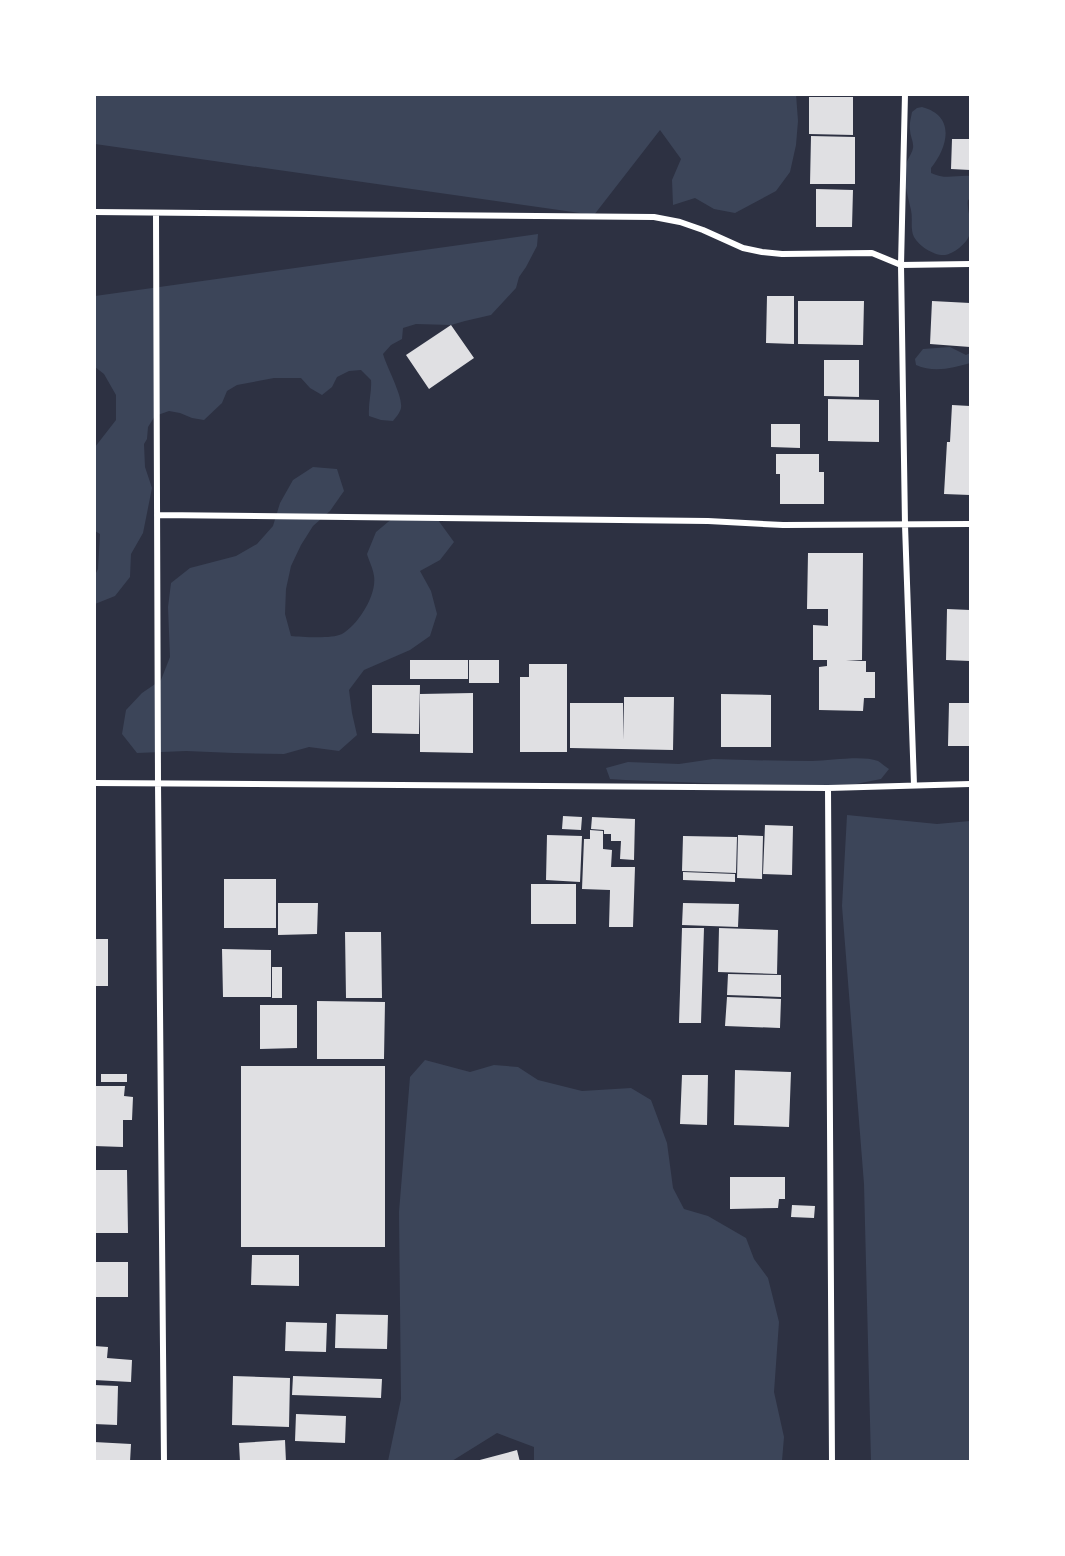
<svg xmlns="http://www.w3.org/2000/svg" width="1065" height="1556" font-family="Commissioner,sans-serif">
<rect width="100%" height="100%" fill="#2d3142"/>
<path fill="#3c4559" d="M95,94H796L798,121L796,145L790,172L776,191L735,213L714,209L695,198L673,205L672,180L681,159L660,130L594,215L95,144Z
M922,107C956,116 948,147 931,168V173C945,180 956,175 970,176V199L968,200C966,211 974,223 969,236C966,244 953,254 945,255C934,256 919,246 914,237C910,229 913,219 911,210C908,196 902,178 906,165C907,159 912,154 913,148C914,142 910,136 910,130C909,124 911,118 912,112L917,108Z
M538,234L537,246L526,267L519,277L516,288L491,315L465,321L451,325L416,324L403,328L402,339L391,345L383,354C387,368 403,396 401,408C400,413 396,417 393,421L381,420L369,416C368,403 372,392 371,380L361,370L349,371L337,377L332,387L322,395L310,388L301,378H274L237,385L227,391L222,403L204,420L192,418L180,413L169,411L155,416L148,427L147,439L144,444L145,467L152,488L143,533L131,554L130,577L115,596L95,604L94,577L98,569L100,534L95,531V447L116,420V395L104,374L95,367V296Z
M950,347L966,355L970,353V363C953,368 934,373 916,365L915,359L923,349Z
M313,467L337,469L344,491L330,511L313,526L301,545L291,566L286,589L285,614L291,636C302,637 332,639 342,634C358,625 377,595 374,576C373,568 369,561 367,554L376,532L394,517L438,520L454,542L440,560L420,571L431,591L437,614L430,636L410,650L364,670L349,690L352,713L357,735L339,751L309,747L284,754L234,753L186,751L137,753L122,734L126,710L142,693L161,680L170,657L168,607L171,583L190,568L236,556L257,544L273,526L280,503L293,480Z
M713,759C746,760 779,761 812,761C830,761 861,755 878,761C881,763 886,767 889,769L881,779L856,784L830,785L730,784L625,780L610,779L606,768L628,762L679,764Z
M847,815L937,824L970,821V1461H871L864,1184L842,906Z
M425,1060L470,1072L494,1065L518,1067L538,1080L582,1091L631,1088L651,1100L667,1143L673,1188L684,1209L708,1216L746,1238L754,1259L768,1278L779,1322L774,1392L784,1437L782,1461H534V1447L497,1433L452,1461H388L401,1399L399,1212L410,1077Z"/>
<path fill="#e0e0e3" d="M809,97H853V135L809,134Z
M811,136L855,137V184H810Z
M952,139H970V170L951,169Z
M816,189L853,190L852,227H816Z
M767,296H794V344L766,343Z
M798,301H864L863,345L798,344Z
M932,301L970,303V347L930,344Z
M451,325L474,358L429,389L406,355Z
M824,360H859V397L824,396Z
M828,399L879,400V442L828,441Z
M952,405L970,406V495L944,494L947,442H950Z
M771,424H800V448L771,447Z
M776,454H819V472H824V504H780V474H776Z
M808,553H863L862,660L846,661H866V672H875V698H864L863,711L819,710V667L827,666V660H813V625L828,626V609H807Z
M947,609L970,610V661L946,660Z
M410,660H468V679H410Z
M469,660H499V683H469Z
M529,664H567V752H520V677H529Z
M372,685H420L419,734L372,733Z
M473,693V753L420,752V694Z
M721,694L771,695V747H721Z
M624,697H674L673,750L570,748V703H623L624,740Z
M949,703H970V746H948Z
M563,816L582,817L581,830L562,829Z
M592,817L635,819L634,860L620,859L621,841H611V834H604V830L591,829Z
M765,825L793,826L792,875L763,874Z
M590,830L603,831V849L612,850L611,867H635L633,927H609L610,890L582,889L584,839H590Z
M547,835L582,836L580,882L546,880Z
M738,835L763,836L762,879L737,878Z
M683,836L737,837L736,873L682,871Z
M683,872L735,874V882L683,880Z
M224,879H276V928H224Z
M531,884H576V924H531Z
M278,903H318L317,934L278,935Z
M683,903L739,904L738,927L682,925Z
M682,928H704L701,1023H679Z
M719,928L778,930L777,974L718,972Z
M345,932H381L382,998H346Z
M94,939H108V986H94Z
M222,949L271,950V997H223Z
M272,967H282V998H272Z
M728,974L781,975V997L727,995Z
M727,997L781,999L780,1028L725,1026Z
M317,1001L385,1002L384,1059H317Z
M260,1005H297V1048L260,1049Z
M241,1066H385V1247H241Z
M735,1070L791,1072L789,1127L734,1125Z
M101,1074H127V1082H101Z
M682,1075H708L707,1125L680,1124Z
M94,1086H125L124,1096L133,1097L132,1120H123V1147L94,1146Z
M94,1170H127L128,1233H94Z
M730,1177H785V1199H779L778,1208L730,1209Z
M792,1205L815,1206L814,1218L791,1217Z
M252,1255H299V1286L251,1285Z
M94,1262H128V1297H94Z
M336,1314L388,1315L387,1349L335,1348Z
M286,1322L327,1323L326,1352L285,1351Z
M94,1346L108,1347L107,1358L132,1360L131,1382L94,1380Z
M233,1376L290,1378L289,1427L232,1425Z
M293,1376L382,1379L381,1398L292,1395Z
M94,1385L118,1386L117,1425L94,1424Z
M296,1414L346,1416L345,1443L295,1441Z
M285,1440L286,1462H240L239,1443Z
M94,1442L131,1444L130,1462H94Z
M517,1450L520,1462H476V1461Z"/>
<g fill="none" stroke-linecap="round" stroke-linejoin="round">
<path stroke="#fff" stroke-width="6" d="M905,94L901,265L905,525L914,785
M94,212L654,217L680,222L703,230L743,248L762,252L782,254L872,253L901,265L970,264
M156,213L158,783L164,1462
M157,515L708,521L783,525L970,524
M94,783L828,788L970,784
M828,788L832,1462"/>
</g>
<rect width="1065" height="1556" fill="none" stroke="#ffffff" stroke-width="192"/>
</svg>
